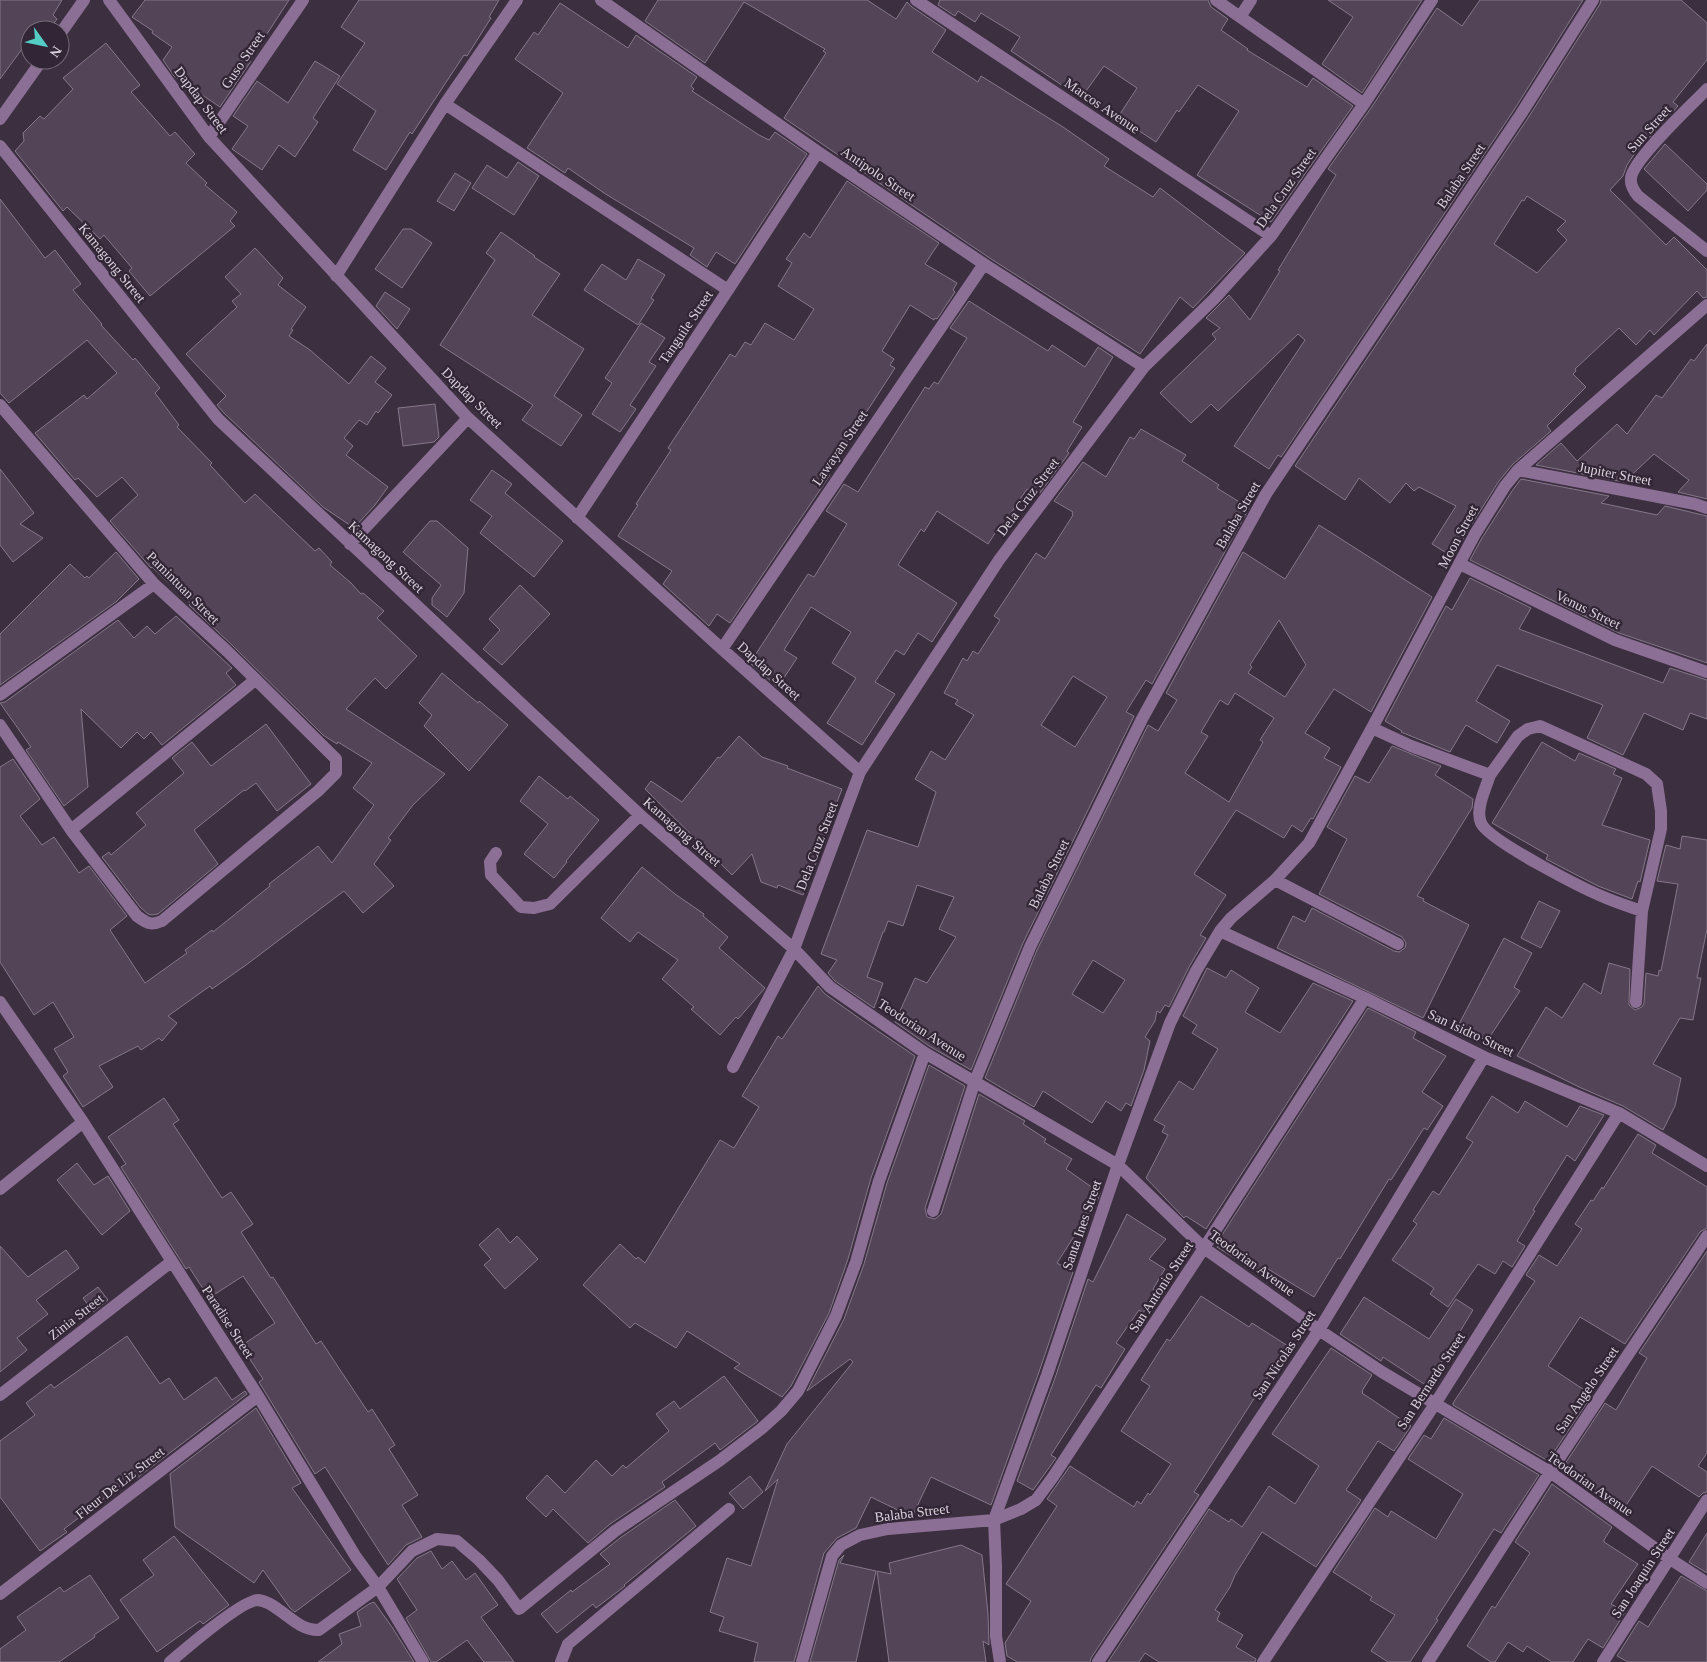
<svg xmlns="http://www.w3.org/2000/svg" width="1707" height="1662" font-family="'Times New Roman',serif">
<rect width="100%" height="100%" fill="#3c2f40"/>
<path fill="#534557" stroke="#86778a" fill-rule="evenodd" d="M0,0H62L53,15L57,19L49,30H30V38L0,79Z
M145,0H289L250,60L251,61L220,107L174,76L163,60L172,47L152,33L153,31L132,17Z
M359,0H499L489,17L491,18L467,56L464,55L412,134L410,132L386,170L353,150L376,111L337,84L365,43L341,27Z
M658,0H867L896,19L907,2L912,7L946,30L932,52L978,82L981,76L1063,127L1109,159L1104,166L1153,197L1160,188L1245,253L1193,308L1180,297L1140,354L988,257L784,118L826,53L823,51L825,49L744,2L705,63L645,21Z
M940,0H1208L1211,7L1228,19L1221,30L1248,49L1247,50L1307,87L1313,78L1353,106L1271,222L1197,175L1239,111L1198,85L1179,112L1177,110L1156,142L1118,117L1137,88L1104,66L1081,98L1011,51L1020,37L981,13L975,22L958,11L955,16L938,5Z
M1328,0H1422L1362,93L1322,64L1353,17Z
M1480,0H1583L1514,110L1281,457L1278,455L1269,469L1234,446L1305,340L1298,334L1218,411L1211,404L1191,423L1160,393L1216,339L1212,334L1220,328L1206,318L1229,295L1250,320L1280,271L1278,270L1336,175L1328,169L1371,108L1437,8L1462,26Z
M1601,0H1681L1707,23V60L1673,102L1678,106L1635,153L1627,165L1623,176L1610,190L1666,245L1674,237L1707,270V297L1703,298L1697,291L1654,335L1650,330L1636,345L1619,328L1575,369L1576,371L1573,374L1586,387L1547,426L1551,431L1513,464L1499,481L1468,530L1453,557L1432,544L1456,506L1419,487L1414,491L1406,483L1390,503L1359,478L1345,500L1295,466L1528,118L1600,4ZM1527,196L1566,221L1557,230L1567,240L1537,273L1494,244L1522,200L1524,201Z
M560,3L628,48L636,35L697,77L691,86L694,89L692,91L759,135L769,140L775,132L807,154L735,264L716,252L707,267L690,255L694,248L604,193L568,168L565,173L527,148L563,93L515,59L534,32L538,35Z
M106,43L140,85L131,92L170,136L175,132L195,154L186,163L207,183L205,185L237,212L230,221L235,226L150,296L129,271L132,268L104,235L100,239L67,207L63,211L15,151L24,141L23,133L40,116L44,119L73,89L63,78Z
M315,61L340,76L313,118L318,122L295,157L279,145L262,170L232,149L248,126L233,116L257,81L288,103Z
M1665,144L1707,184V190L1688,211L1644,169Z
M518,162L539,176L514,215L472,188L487,165L507,178Z
M455,173L471,183L454,211L437,201Z
M847,181L939,243L925,264L957,283L953,290L955,292L937,319L935,318L934,320L910,305L882,351L894,359L890,365L895,368L827,473L830,475L730,623L717,614L709,626L663,584L672,571L618,536L638,505L636,504L671,450L668,448L730,354L735,357L745,342L751,345L765,323L794,340L814,309L778,286L792,263L786,259L804,233L810,238Z
M0,199L45,258L55,250L81,284L73,290L102,324L101,325L133,360L135,358L160,388L155,393L179,425L177,427L212,463L210,465L245,503L255,494L315,551L319,548L332,562L330,565L351,583L361,594L363,593L384,611L377,618L417,656L386,689L375,678L346,709L445,774L413,805L388,838L391,840L374,864L394,886L363,913L344,891L246,965L212,989L210,986L168,1016L177,1023L162,1041L159,1038L141,1050L138,1046L99,1066L113,1087L83,1107L63,1076L68,1072L54,1049L74,1037L53,1002L34,1015L0,962V767L13,759L40,799L20,816L42,845L54,837L79,873L89,866L127,916L110,930L145,983L187,953L185,950L212,930L213,932L270,886L269,884L318,846L332,863L374,805L353,788L372,763L338,742L337,744L323,735L232,645L189,605L191,604L152,567L151,568L110,521L138,495L122,477L97,497L78,478L75,480L35,433L84,395L87,399L117,373L87,340L9,403L0,393Z
M403,229H411L432,243L402,288L375,269Z
M501,232L535,256L534,257L560,274L532,315L584,349L554,396L582,415L561,446L522,420L533,405L440,345L495,260L486,253Z
M255,248L283,278L278,285L306,307L291,329L293,330L289,336L310,350L349,384L371,356L386,368L375,382L392,395L378,413L376,411L367,425L359,420L344,438L353,446L346,455L388,487L375,505L354,528L323,507L224,413L217,405L226,396L186,354L237,307L232,301L241,294L225,277Z
M638,259L665,275L651,298L654,300L638,325L584,290L602,264L626,280Z
M385,292L410,309L397,329L376,306Z
M969,301L1048,351L1052,345L1085,367L1098,347L1113,357L1073,422L1082,427L1067,451L1069,453L1040,493L1031,487L1029,490L1027,489L1003,525L1001,524L988,544L937,511L924,532L921,529L898,565L957,603L932,642L918,633L904,655L896,650L875,682L895,694L862,745L827,723L856,678L832,663L851,632L811,607L784,650L797,658L778,687L750,663L808,574L814,577L847,524L826,511L844,484L858,492L925,387L929,389L934,382L938,384L967,338L950,328Z
M641,323L665,338L649,362L656,366L630,405L636,409L620,432L592,414L612,383L605,378Z
M1707,344V499L1678,492L1689,480L1654,454L1624,482L1536,465L1561,443L1577,461L1617,424L1627,434L1656,395L1662,398L1691,359L1694,361Z
M435,404L439,437L434,442L403,446L398,408Z
M1141,429L1186,455L1182,461L1219,485L1217,488L1249,508L1152,684L1146,680L1126,712L1134,716L1023,943L971,1070L929,1046L895,1022L915,978L927,983L956,937L939,929L954,897L917,885L903,926L888,921L884,932H883L867,977L883,983L874,1008L835,981L828,973L837,960L821,954L867,830L918,847L936,792L915,779L931,751L945,760L974,715L955,704L958,700L944,693L963,658L967,661L973,651L978,654L1000,620L994,616L1036,553L1045,559L1073,515L1072,514L1073,512L1054,501L1083,462L1106,477L1130,437L1134,439ZM1073,676L1107,697L1075,747L1041,725Z
M0,469L34,513L20,524L43,538L13,562L0,545Z
M492,470L512,484L505,493L563,541L534,577L480,533L492,516L470,500Z
M1521,479L1609,496L1601,503L1657,515L1665,506L1707,516V663L1619,633L1470,560L1482,538L1512,491Z
M430,521H437L468,548L464,593L447,617L432,605V598L441,585L403,552Z
M1319,525L1432,597L1371,712L1334,689L1305,733L1330,748L1324,758L1341,767L1313,819L1311,818L1302,832L1292,825L1284,838L1236,810L1194,874L1226,895L1200,935L1206,938L1189,967L1169,1007L1165,1005L1160,1013L1157,1011L1155,1021L1145,1037L1150,1041L1144,1070L1131,1106L1126,1103L1121,1111L1106,1101L1092,1123L1043,1091L1034,1107L985,1078L1037,950L1148,725L1158,731L1177,700L1166,693L1243,552L1285,579ZM1279,620L1306,665L1285,697L1248,673L1252,667L1250,665ZM1235,693L1274,718L1260,740L1263,742L1229,802L1185,773L1208,736L1201,732L1220,700L1228,705ZM1093,960L1125,980L1103,1013L1072,994Z
M116,552L139,579L117,601L0,685V634L70,564L85,578L87,576L89,578Z
M1470,578L1531,608L1519,629L1663,683L1670,668L1707,680V719L1690,713L1683,730L1644,713L1623,755L1587,738L1603,705L1497,665L1476,701L1510,721L1497,743L1466,725L1450,752L1401,732L1402,731L1385,721L1446,606L1452,610Z
M520,585L550,614L502,665L483,649L500,630L489,619Z
M176,616L232,668L226,673L236,685L162,745L151,732L144,739L137,732L121,748L81,709L88,787L64,806L26,750L31,747L0,703L5,702L118,620L134,638L147,626L155,634Z
M442,673L478,703L479,701L508,725L469,771L424,726L432,715L419,703Z
M266,724L311,784L277,811L256,783L245,791L244,790L194,830L218,864L158,914L152,915L148,914L140,907L102,857L109,852L111,855L146,825L136,813L184,773L172,758L192,742L211,766Z
M739,736L762,757L788,766L787,768L842,789L814,862L816,863L803,895L778,885L777,888L761,882L752,854L732,875L645,789L651,781L682,802L718,757L720,758Z
M1542,742L1575,761L1579,753L1616,769L1613,774L1622,778L1602,825L1650,840L1640,882L1638,881L1632,899L1598,886L1563,868L1546,859L1548,855L1492,823Z
M1392,746L1441,766L1435,775L1473,799L1472,808L1417,896L1424,899L1423,901L1469,925L1423,1018L1277,948L1293,916L1305,922L1312,908L1394,951L1399,952L1405,948L1406,943L1402,937L1319,894L1347,839L1327,827L1355,776L1369,783Z
M539,776L568,799L570,796L599,820L566,861L567,862L554,878L524,854L548,824L520,801Z
M1682,836L1707,840V929L1697,978H1701L1693,1020L1680,1018L1653,1064L1681,1078L1675,1106L1663,1130L1623,1106L1579,1087L1517,1056L1546,1007L1562,1018L1584,983L1601,994L1609,963L1630,969L1629,1005L1635,1010L1642,1007L1644,1003L1646,973L1658,976L1659,970L1661,971L1678,884L1657,881L1666,845L1680,849Z
M642,867L675,894L704,914L703,916L728,937L719,948L765,988L738,1019L736,1017L720,1035L691,1009L694,1007L662,979L678,960L638,932L630,942L601,918Z
M1539,901L1560,911L1541,948L1521,938Z
M1504,938L1532,953L1514,987L1520,991L1487,1041L1458,1026Z
M1207,968L1226,978L1231,970L1259,988L1245,1012L1280,1033L1313,983L1353,1001L1206,1229L1186,1216L1184,1218L1146,1178L1168,1135L1162,1132L1165,1126L1154,1120L1179,1081L1193,1090L1218,1049L1192,1033L1197,1025L1183,1016Z
M818,986L825,994L869,1025L915,1056L871,1178L848,1259L829,1313L791,1386L782,1397L734,1368L740,1364L687,1331L676,1348L635,1323L630,1328L583,1285L620,1244L636,1259L638,1257L645,1263L720,1140L734,1148L759,1107L742,1096L778,1036L782,1039Z
M1368,1008L1416,1032L1413,1038L1446,1056L1422,1092L1443,1106L1427,1130L1424,1128L1391,1180L1389,1179L1346,1249L1340,1259L1338,1258L1314,1297L1268,1269L1263,1276L1217,1247L1222,1240L1220,1238Z
M929,1065L965,1086L925,1208L927,1217L935,1219L941,1214L979,1094L1025,1121L1023,1124L1046,1139L1044,1142L1072,1159L1066,1169L1100,1193L1098,1199L1057,1263L1073,1272L1039,1372L991,1505L931,1477L912,1517L871,1497L856,1528L837,1538L824,1553L794,1662H754L758,1643L719,1631L724,1617L710,1612L727,1558L751,1566L778,1479L765,1491L787,1444L853,1362L850,1359L807,1391L844,1319L864,1264L887,1183Z
M1492,1096L1518,1113L1525,1101L1567,1127L1580,1106L1604,1115L1575,1161L1567,1155L1533,1210L1535,1211L1517,1241L1525,1246L1512,1267L1503,1261L1495,1274L1478,1264L1448,1307L1430,1294L1434,1288L1392,1260L1417,1224L1413,1221L1433,1191L1439,1195L1473,1142L1466,1138Z
M164,1098L179,1120L173,1124L222,1198L231,1192L253,1224L241,1232L271,1278L273,1277L316,1344L321,1341L368,1412L372,1409L395,1445L389,1449L418,1495L402,1505L422,1537L406,1545L388,1565L325,1467L315,1474L259,1382L263,1379L241,1346L275,1323L243,1276L209,1298L189,1267L186,1269L121,1167L126,1164L108,1137Z
M1638,1134L1656,1145L1652,1153L1707,1187V1228L1700,1232L1625,1344L1580,1317L1548,1366L1592,1395L1548,1461L1453,1405V1403L1535,1281L1526,1275L1539,1255L1557,1266L1582,1229L1575,1224L1591,1200L1593,1201L1602,1187L1603,1189Z
M77,1163L94,1185L108,1176L130,1211L102,1235L57,1180Z
M1127,1214L1166,1239L1149,1259L1165,1269L1153,1289L1157,1292L1143,1313L1139,1310L1116,1343L1125,1349L1101,1388L1096,1385L1051,1455L1056,1458L1033,1490L1017,1481L1055,1378L1088,1279L1093,1282Z
M498,1228L510,1243L517,1236L538,1259L505,1289L484,1265L491,1259L479,1245Z
M0,1246L28,1277L66,1250L79,1268L36,1300L48,1314L17,1338L27,1350L0,1372Z
M1707,1251V1453L1698,1466L1707,1472V1492L1703,1493L1699,1497L1652,1466L1621,1513L1561,1470L1605,1403L1616,1410L1647,1358L1639,1353Z
M98,1287L108,1300L93,1312L83,1298Z
M1201,1296L1249,1327L1252,1323L1288,1346L1194,1492L1199,1495L1195,1501L1091,1658L1090,1662H1017L1007,1656L1005,1643L1031,1601L1006,1584L1057,1506L1047,1499L1070,1466L1134,1507L1137,1501L1141,1504L1148,1493L1150,1495L1171,1464L1121,1431L1150,1386L1141,1380L1167,1339L1170,1341Z
M1364,1297L1429,1339L1456,1299L1473,1310L1427,1386L1383,1357L1381,1361L1340,1334Z
M127,1336L160,1384L169,1378L184,1400L216,1377L232,1400L245,1391L247,1394L137,1478L135,1475L93,1507L64,1529L67,1532L40,1551L0,1497V1441L35,1415L26,1403L51,1384L54,1388Z
M1331,1348L1372,1375L1362,1391L1363,1392L1362,1393L1411,1426L1394,1451L1378,1441L1346,1490L1361,1500L1316,1567L1262,1532L1235,1575L1230,1587L1215,1610L1220,1613L1217,1620L1243,1635L1236,1647L1256,1659L1255,1662H1159L1145,1653L1139,1662H1108L1209,1509L1229,1522L1231,1519L1242,1527L1269,1486L1295,1504L1319,1466L1272,1434Z
M724,1376L758,1421L720,1450L715,1443L662,1482L665,1487L610,1524L588,1543L553,1509L546,1517L526,1498L547,1475L565,1493L596,1460L612,1476L623,1465L626,1468L669,1431L656,1414L674,1401L680,1409Z
M256,1408L301,1483L292,1488L351,1570L295,1612L290,1608L263,1570L254,1583L175,1527L170,1474Z
M1444,1418L1539,1475L1501,1533L1494,1529L1436,1619L1438,1620L1410,1662H1388L1371,1651L1395,1615L1370,1600L1372,1597L1333,1572L1375,1508L1388,1517L1391,1511L1436,1539L1463,1494L1408,1459L1424,1435L1431,1439Z
M750,1476L763,1492L743,1509L729,1493Z
M1552,1484L1612,1527L1604,1540V1542L1638,1564L1611,1604L1625,1612L1603,1648L1588,1639L1573,1662H1552L1527,1646L1523,1652L1508,1642L1495,1662H1491L1467,1646L1492,1606L1495,1608L1530,1553L1515,1542Z
M675,1500L696,1526L624,1585L625,1586L617,1592L596,1608L593,1604L557,1633L541,1614L571,1590L572,1592L610,1564L600,1554L620,1538Z
M1707,1533V1573L1689,1562Z
M174,1536L229,1605L203,1624L200,1621L157,1652L120,1600L154,1575L143,1560Z
M961,1545L982,1555L988,1614L989,1645L983,1641L986,1662H889L877,1571L891,1574L889,1563Z
M431,1551L442,1569L452,1561L466,1580L475,1573L498,1605L481,1617L514,1662H484L467,1640L436,1662H431L406,1618L417,1610L397,1579L417,1558Z
M844,1555L840,1563L876,1571L856,1662H810L839,1560Z
M90,1575L119,1618L94,1635L95,1637L59,1662H0V1649L26,1630L17,1617L60,1587L64,1592Z
M1681,1576L1707,1591V1662H1628L1617,1656L1639,1621L1648,1627Z
M374,1602L392,1627L414,1662H318L342,1644L339,1634L361,1626L357,1612L369,1604Z"/>
<g fill="none" stroke-linecap="round" stroke-linejoin="round">
<path stroke="#8c6f95" stroke-width="12" d="M109,0L209,137L468,418L722,649L860,772
M601,0L818,152L984,264L1144,367
M916,0L1271,236
M1216,0L1364,104
M1240,17L1251,0
M60,34L84,0
M1707,89C1692,105 1633,159 1631,178C1630,185 1634,191 1638,196L1707,251
M445,104L728,290
M0,119L42,60
M209,137L303,0
M0,146L218,419L640,815L794,949L830,987L925,1053L1118,1165L1204,1248L1319,1330L1382,1372L1550,1472L1670,1559L1707,1583
M336,276L445,104L517,0
M0,405L154,584L227,651L336,759V773L318,791L162,921C150,926 147,923 137,916L71,830L0,725
M1518,470L1695,504L1707,508
M577,518L728,290L818,152
M350,544L468,418
M1460,564L1615,640L1707,672
M722,649L984,264
M0,695L154,584
M1372,728L1411,746L1490,775C1486,788 1475,809 1481,823C1489,841 1584,889 1606,898C1618,903 1630,907 1642,911
M1490,775L1518,736L1528,729L1540,726L1646,774L1657,784L1661,811V829L1642,911L1636,1002
M71,830L255,680
M496,853L490,862L491,875L521,907L534,908L550,904L640,815
M1275,880L1398,944
M1220,931L1365,998L1484,1057L1619,1113L1707,1166
M0,1002L83,1122L258,1396L356,1557L378,1587L423,1662
M733,1067L794,949L860,772L999,560L1144,367L1214,299L1271,236L1364,104L1432,0
M0,1189L83,1122
M933,1211L975,1081L1030,947L1142,719L1266,494L1521,114L1593,0
M0,1395L171,1262
M0,1594L258,1396
M170,1662C184,1650 242,1600 258,1600C265,1601 274,1606 279,1610C291,1618 303,1631 319,1630L378,1587L412,1551L437,1539L457,1541L479,1560L498,1580L519,1609L615,1531L719,1461L761,1429L781,1411L798,1391L836,1316L856,1262L879,1181L925,1053
M561,1662L568,1644L729,1509
M802,1662L832,1556L841,1545L860,1535L888,1529L994,1520L1021,1509L1036,1500L1053,1477L1204,1248L1365,998
M1000,1662L996,1636V1566L994,1520L1047,1375L1118,1165L1170,1023L1196,971L1220,931L1231,918L1275,880L1309,843L1372,728L1475,534L1505,486L1518,470L1707,305
M1098,1662L1319,1330L1484,1057
M1263,1662L1435,1404L1619,1113
M1428,1662L1550,1472L1707,1236
M1603,1662L1707,1500"/>
</g>
<g text-anchor="middle" dominant-baseline="central" stroke-width="4.5" stroke-linejoin="round" paint-order="stroke">
<g font-size="14" fill="#d9d1dc" stroke="#322535">
<text transform="translate(243 60) rotate(-56)">Guso Street</text>
<text transform="translate(201 100) rotate(53)">Dapdap Street</text>
<text transform="translate(1102 106) rotate(34)">Marcos Avenue</text>
<text transform="translate(1649 129) rotate(-48)">Sun Street</text>
<text transform="translate(878 174) rotate(34)">Antipolo Street</text>
<text transform="translate(1461 176) rotate(-56)">Balaba Street</text>
<text transform="translate(1286 188) rotate(-55)">Dela Cruz Street</text>
<text transform="translate(112 263) rotate(51)">Kamagong Street</text>
<text transform="translate(686 327) rotate(-56)">Tanguile Street</text>
<text transform="translate(472 398) rotate(45)">Dapdap Street</text>
<text transform="translate(840 448) rotate(-56)">Lawayan Street</text>
<text transform="translate(1615 474) rotate(11)">Jupiter Street</text>
<text transform="translate(1028 497) rotate(-53)">Dela Cruz Street</text>
<text transform="translate(1238 515) rotate(-60)">Balaba Street</text>
<text transform="translate(1458 537) rotate(-62)">Moon Street</text>
<text transform="translate(386 557) rotate(43)">Kamagong Street</text>
<text transform="translate(183 588) rotate(45)">Pamintuan Street</text>
<text transform="translate(1588 610) rotate(26)">Venus Street</text>
<text transform="translate(769 671) rotate(42)">Dapdap Street</text>
<text transform="translate(682 832) rotate(41)">Kamagong Street</text>
<text transform="translate(817 846) rotate(-69)">Dela Cruz Street</text>
<text transform="translate(1049 874) rotate(-64)">Balaba Street</text>
<text transform="translate(922 1030) rotate(33)">Teodorian Avenue</text>
<text transform="translate(1471 1033) rotate(25)">San Isidro Street</text>
<text transform="translate(1082 1225) rotate(-71)">Santa Ines Street</text>
<text transform="translate(1252 1263) rotate(36)">Teodorian Avenue</text>
<text transform="translate(1161 1287) rotate(-57)">San Antonio Street</text>
<text transform="translate(76 1317) rotate(-38)">Zinia Street</text>
<text transform="translate(228 1322) rotate(57)">Paradise Street</text>
<text transform="translate(1284 1355) rotate(-57)">San Nicolas Street</text>
<text transform="translate(1431 1381) rotate(-57)">San Bernardo Street</text>
<text transform="translate(1587 1390) rotate(-56)">San Angelo Street</text>
<text transform="translate(120 1483) rotate(-38)">Fleur De Liz Street</text>
<text transform="translate(1590 1484) rotate(35)">Teodorian Avenue</text>
<text transform="translate(912 1513) rotate(-7)">Balaba Street</text>
<text transform="translate(1643 1573) rotate(-57)">San Joaquin Street</text>
</g>
</g>
<g transform="translate(45 45) rotate(123)"><circle r="24" fill="#322535" stroke="#756a78"/>
<path d="M0-4L9 19L0 12L-9 19Z" fill="#54cdc6"/>
<text y="-8" font-size="14" font-weight="bold" text-anchor="middle" fill="#d9d1dc">N</text>
</g>
</svg>
